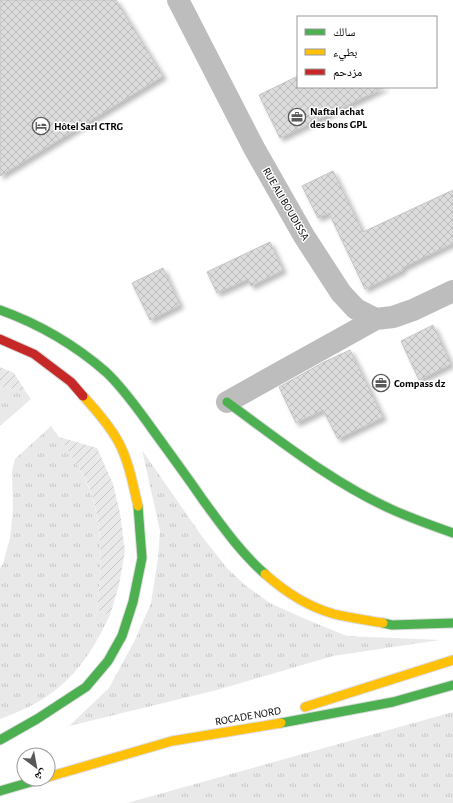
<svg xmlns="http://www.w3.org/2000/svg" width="453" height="803" font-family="'Alegreya Sans','Noto Naskh Arabic',sans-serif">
<defs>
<pattern id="grass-tufts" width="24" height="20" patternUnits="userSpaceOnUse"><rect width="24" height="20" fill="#e9e9e9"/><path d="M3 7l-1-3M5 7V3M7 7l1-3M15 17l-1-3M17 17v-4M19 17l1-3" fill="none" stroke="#c6c6c6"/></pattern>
<pattern id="garden-furrows" width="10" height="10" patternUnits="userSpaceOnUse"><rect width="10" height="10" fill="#e9e9e9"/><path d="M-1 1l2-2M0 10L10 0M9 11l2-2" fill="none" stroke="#c6c6c6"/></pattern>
<pattern id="building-cross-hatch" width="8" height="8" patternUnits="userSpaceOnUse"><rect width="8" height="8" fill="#dcdcdc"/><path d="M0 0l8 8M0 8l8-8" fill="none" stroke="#bbb"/></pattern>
<filter id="shadow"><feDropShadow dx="3.5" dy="3.5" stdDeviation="2" flood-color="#0004"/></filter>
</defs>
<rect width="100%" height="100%" fill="#fff"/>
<path fill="url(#grass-tufts)" d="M0,386L26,392L31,399L0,426Z
M51,426C65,445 79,465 88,486C104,524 102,570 97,610L110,615C84,670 59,698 0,719V568L3,564L10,538L13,510L12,471L15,459Z
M142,450L201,535L227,568L245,585L270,603L303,618L347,636L440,640L333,656L217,690L69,726L109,688L135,640L151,603L158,558L160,531Z
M453,712V803H127Z"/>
<path fill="url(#garden-furrows)" d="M0,367L14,373L26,392L0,386Z
M59,437L97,448L113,484L120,513L125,551L119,585L110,615L97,610C102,571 104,522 88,485C80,468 70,453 59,437Z"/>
<path fill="url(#building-cross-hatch)" stroke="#c4c4c4" filter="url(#shadow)" d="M0,0H116L163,76L0,176Z
M298,76V87H385L280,138L259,95Z
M333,171L363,232L453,190V243L402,268L403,270L365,289L329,213L318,218L302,186Z
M270,242L283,270L251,286L248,279L217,293L207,272Z
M163,268L180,305L150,320L132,283Z
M433,325L451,364L419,380L401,341Z
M350,350L383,417L338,439L323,410L296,423L279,387L324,362Z"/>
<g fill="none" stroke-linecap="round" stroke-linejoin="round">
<defs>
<path id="fast" d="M0,310C39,324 75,345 106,372C123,388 137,408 150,426C168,451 186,475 203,500C222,526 241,553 265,574
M227,402C280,441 333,483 393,510C413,519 433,526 453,533
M383,623L392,625L453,623
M281,723L393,702L453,685
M0,740L37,719L86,687L108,661L122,636L133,602L142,558L138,506
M0,791L41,779"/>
<path id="slow" d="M83,396C96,410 110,426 119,443C129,462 133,485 138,506
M265,574C284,591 309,607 334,614C350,618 367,620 383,623
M305,707L453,660
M48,777L172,741L281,723"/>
<path id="jam" d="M0,339L34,354L71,382L83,396"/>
</defs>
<use href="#fast" stroke="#dbdbdb" stroke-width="11"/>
<use href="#slow" stroke="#dbdbdb" stroke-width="11"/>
<use href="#jam" stroke="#dbdbdb" stroke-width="11"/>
<path stroke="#bdbdbd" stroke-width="22" d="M178,0L254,148L304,236L341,293L356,309L376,319L393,317L413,310L453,291
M227,402L376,319"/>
<use href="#fast" stroke="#4caf50" stroke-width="9"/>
<use href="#slow" stroke="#ffc107" stroke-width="9"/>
<use href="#jam" stroke="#c62828" stroke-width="9"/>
</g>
<defs>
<symbol id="office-ring" viewBox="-11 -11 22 22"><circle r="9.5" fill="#fff" stroke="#595959" stroke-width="1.5"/><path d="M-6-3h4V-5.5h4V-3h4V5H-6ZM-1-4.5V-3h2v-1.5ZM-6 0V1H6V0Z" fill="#595959"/></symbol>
<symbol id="hotel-ring" viewBox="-11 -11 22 22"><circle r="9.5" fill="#fff" stroke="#595959" stroke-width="1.5"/><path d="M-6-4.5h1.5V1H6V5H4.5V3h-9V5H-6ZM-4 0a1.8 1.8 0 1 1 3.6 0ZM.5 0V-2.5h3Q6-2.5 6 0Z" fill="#595959"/></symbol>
</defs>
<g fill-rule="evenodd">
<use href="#office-ring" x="287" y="107" width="20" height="20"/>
<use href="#hotel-ring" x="31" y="116" width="20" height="20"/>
<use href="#office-ring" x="371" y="373" width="20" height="20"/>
</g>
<g text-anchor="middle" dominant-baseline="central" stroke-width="3" stroke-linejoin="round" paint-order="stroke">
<g font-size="11" font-weight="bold" fill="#000" stroke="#fff" text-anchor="start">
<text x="310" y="111">Naftal achat<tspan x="310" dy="13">des bons GPL</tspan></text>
<text x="54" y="126">Hôtel Sarl CTRG</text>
<text x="394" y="383">Compass dz</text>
</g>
<g font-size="11" fill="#000" stroke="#fff">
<text transform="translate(286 204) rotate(60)">RUE ALI BOUDISSA</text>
<text transform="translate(248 716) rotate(-10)">ROCADE NORD</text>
</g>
</g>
<rect x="297" y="16" width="140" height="72" fill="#ffffff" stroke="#999999"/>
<rect x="305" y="29" width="20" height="6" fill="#4caf50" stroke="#999999"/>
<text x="333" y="36" font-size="12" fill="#000000">سالك</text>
<rect x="305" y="49" width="20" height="6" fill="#ffc107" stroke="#999999"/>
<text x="333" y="56" font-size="12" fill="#000000">بطيء</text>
<rect x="305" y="69" width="20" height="6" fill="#c62828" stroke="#999999"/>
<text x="333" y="76" font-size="12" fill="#000000">مزدحم</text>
<g transform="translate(36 767) rotate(148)"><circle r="19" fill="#ffffff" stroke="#999999"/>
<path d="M0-3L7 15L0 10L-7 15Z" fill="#595959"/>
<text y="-6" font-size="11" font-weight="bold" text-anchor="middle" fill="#000000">ش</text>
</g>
</svg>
